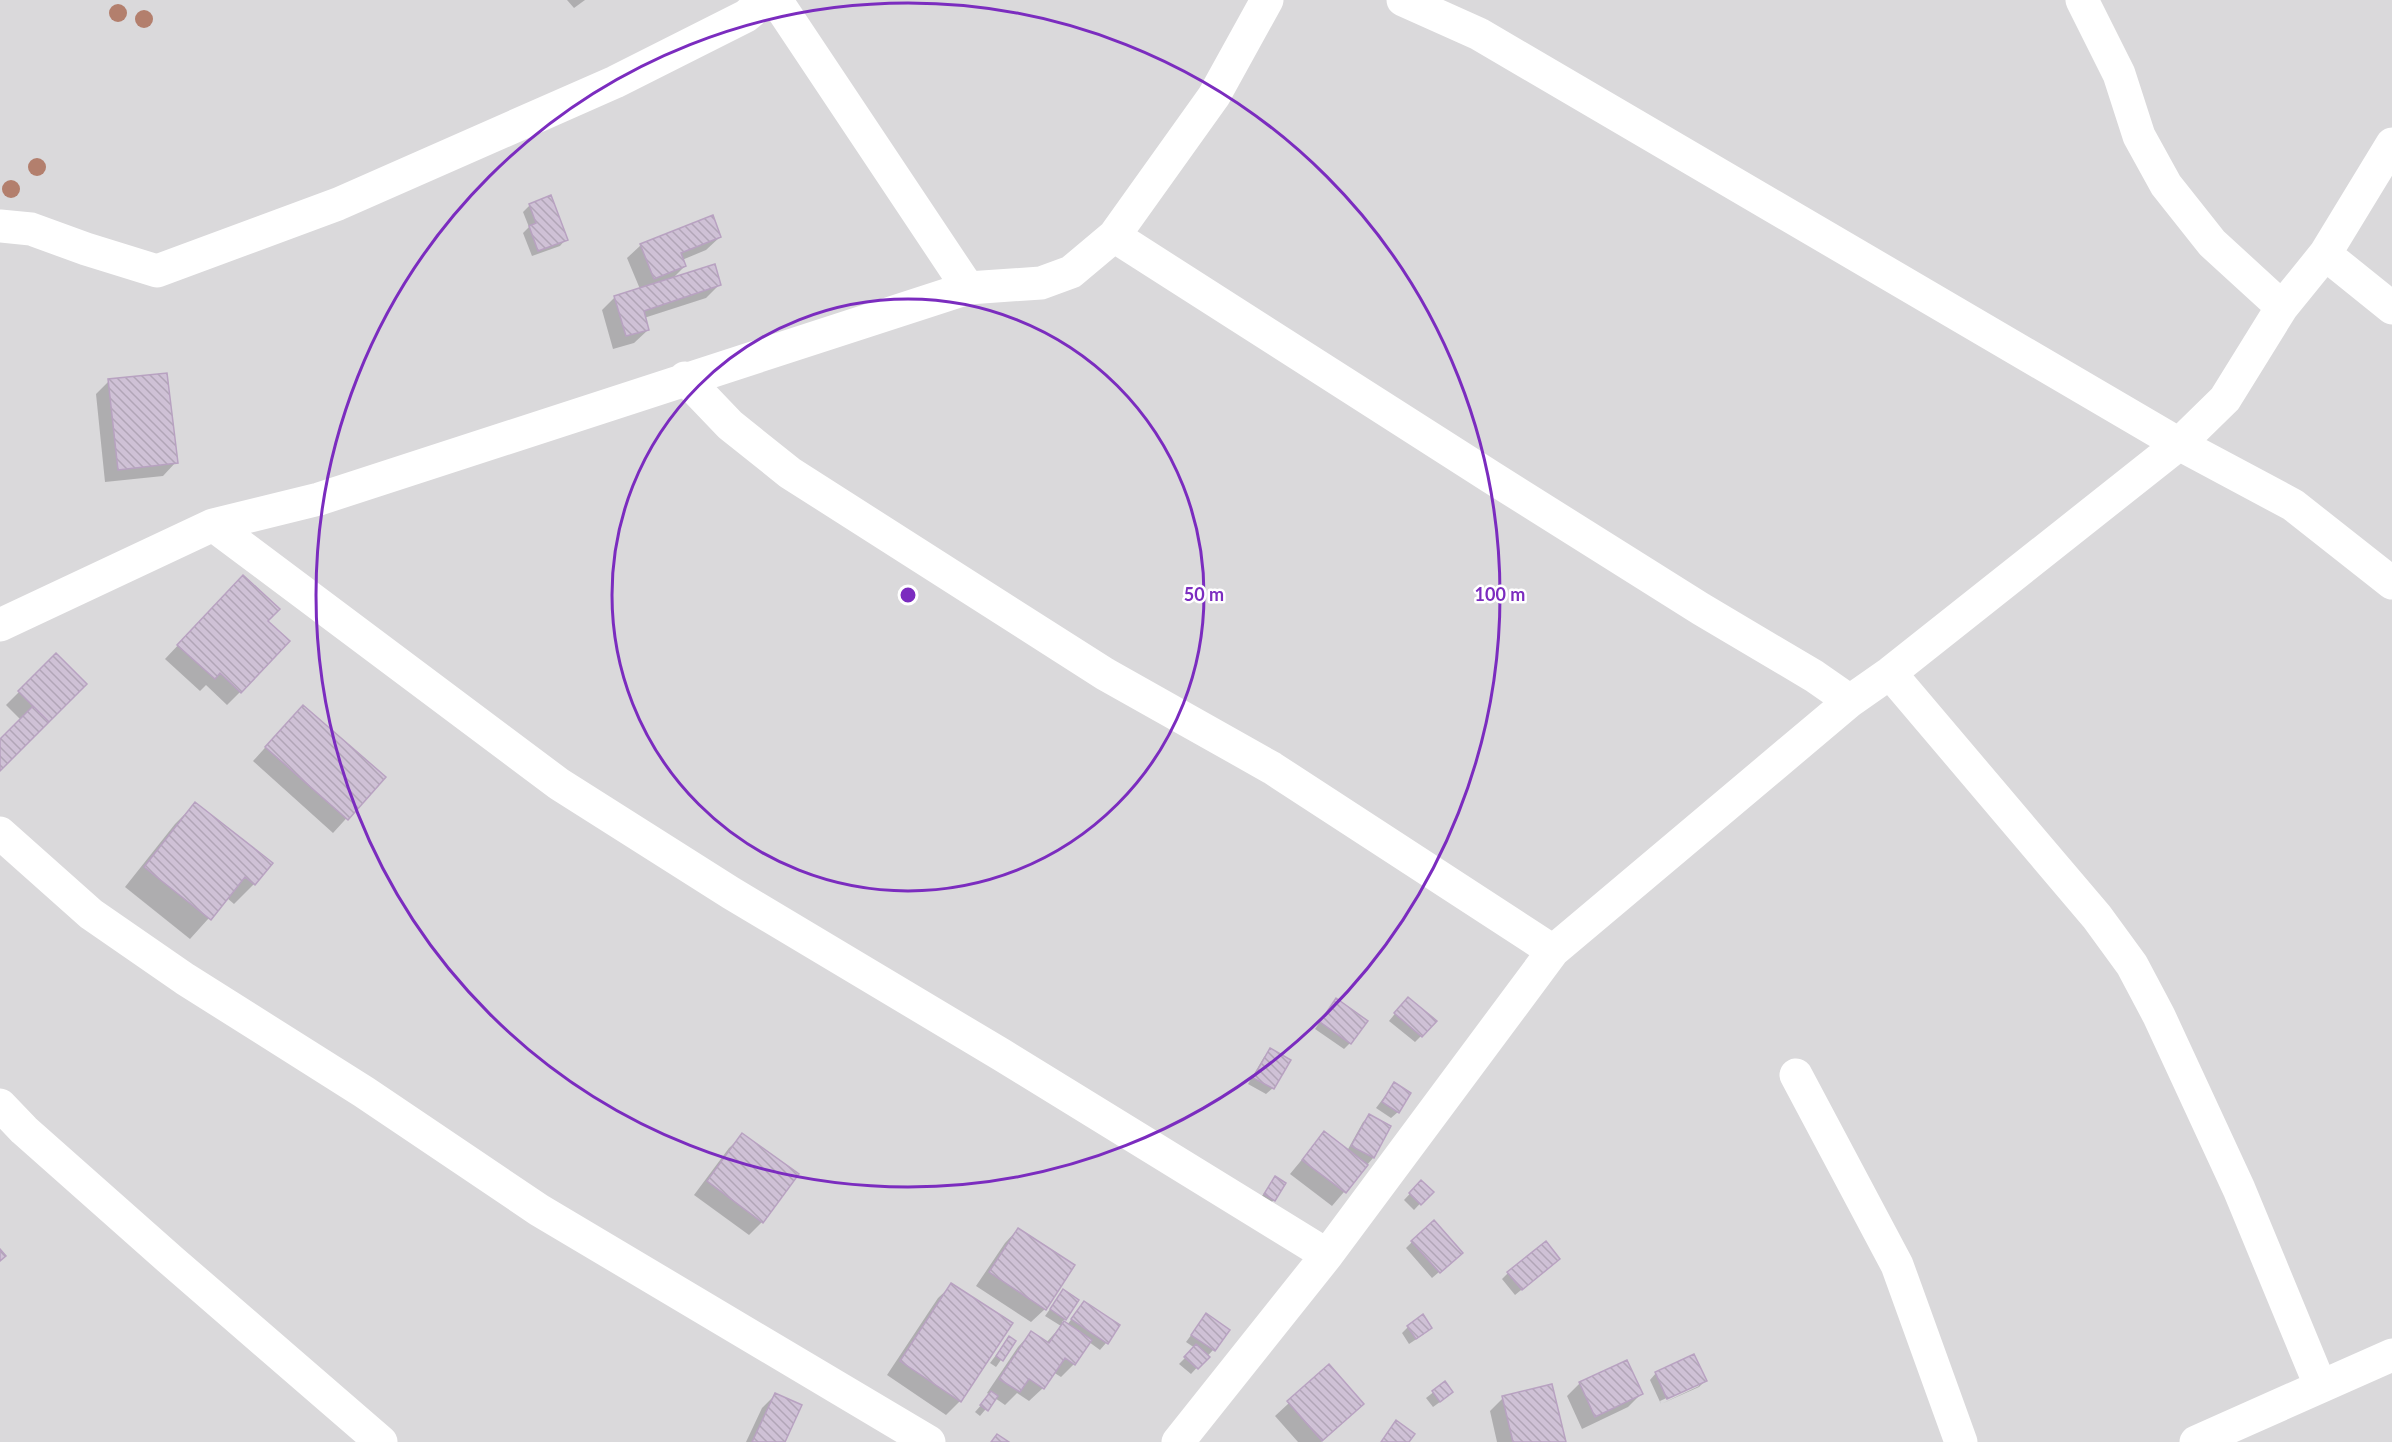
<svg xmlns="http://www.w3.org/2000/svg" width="2392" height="1442" font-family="Lato,sans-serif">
<defs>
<pattern id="building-back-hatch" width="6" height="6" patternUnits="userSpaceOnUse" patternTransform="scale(1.5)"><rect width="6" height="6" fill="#cfc1d6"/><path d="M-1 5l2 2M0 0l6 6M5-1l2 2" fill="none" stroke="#b1a5b7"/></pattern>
</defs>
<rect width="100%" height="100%" fill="#eee1ef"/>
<path fill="#dad9db" d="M0,0H2392V1442H0Z"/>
<path fill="#0003" fill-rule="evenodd" d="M567,0H585L574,8Z
M530,205L566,239L560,246L532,256L523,233L529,227L523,212Z
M720,237L706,250L682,260L685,266L671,280L719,285L706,298L644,318L648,330L634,343L613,349L602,310L615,297L640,289L627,258L641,245Z
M109,381L176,462L163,476L105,482L96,394Z
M230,590L266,621L240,692L227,705L206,685L200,691L165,659Z
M56,655L85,684L0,768V741L21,720L6,705Z
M290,720L384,777L333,833L253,761Z
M195,804L254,884L234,904L227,898L190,939L125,887L175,824Z
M1402,1005L1421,1036L1415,1042L1389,1021Z
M1330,1007L1350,1043L1344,1049L1315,1029Z
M1270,1050L1273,1088L1266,1094L1248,1084L1264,1057Z
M1394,1084L1398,1112L1391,1118L1376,1108Z
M1369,1116L1389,1127L1373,1158L1332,1206L1290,1174L1324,1133L1347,1151L1363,1122Z
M743,1135L762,1222L749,1235L694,1195L729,1148Z
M1276,1178L1274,1200L1267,1206L1258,1201Z
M1421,1182L1431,1192L1414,1210L1404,1200Z
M1018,1229L1045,1309L1031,1322L976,1286L1005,1243Z
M1412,1242L1454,1259L1432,1278L1406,1248Z
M1552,1265L1515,1295L1502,1279L1508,1273Z
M952,1285L1011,1324L960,1401L946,1415L887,1375L938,1298Z
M1063,1291L1065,1319L1062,1322L1067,1325L1084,1303L1118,1326L1106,1343L1100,1350L1089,1342L1074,1364L1061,1377L1053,1372L1043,1388L1029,1401L1017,1393L1005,1405L995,1398L980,1416L975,1412L990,1395L987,1393L1018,1347L1031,1333L1046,1343L1061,1326L1045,1316Z
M1206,1315L1213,1350L1191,1374L1179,1364L1195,1348L1186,1342Z
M1408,1327L1424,1334L1409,1344L1402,1333Z
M1009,1338L1014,1341L996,1367L990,1363Z
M1329,1366L1349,1417L1321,1442H1298L1275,1416Z
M1656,1373L1705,1381L1699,1387L1661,1404L1650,1380ZM1699,1383V1386L1661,1404L1660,1401Z
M1445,1383L1444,1399L1433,1407L1426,1398Z
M1580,1383L1641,1394L1628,1407L1582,1429L1567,1396Z
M775,1395L783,1442H746L762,1408Z
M1503,1398L1564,1442H1497L1490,1411Z"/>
<path fill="url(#building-back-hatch)" stroke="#b8a2c1" stroke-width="1.5" d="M551,195L568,240L538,251L529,226L536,223L529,204Z
M713,215L721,237L681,253L686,266L654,279L640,244Z
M715,264L721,285L644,311L649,330L626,336L614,296Z
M167,373L178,463L118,470L108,379Z
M243,575L280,609L268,621L290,641L241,693L220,673L215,679L177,645Z
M56,653L87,684L49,722L18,691Z
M303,705L386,777L348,820L265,747Z
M33,706L49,722L0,771V739Z
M195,802L273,863L255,885L245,877L211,920L144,867Z
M1408,997L1437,1021L1422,1037L1394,1013Z
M1336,998L1368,1021L1351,1044L1320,1022Z
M1270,1048L1291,1060L1274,1089L1253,1078Z
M1394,1082L1411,1093L1399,1113L1382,1102Z
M1369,1114L1391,1126L1374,1158L1351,1146Z
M1324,1131L1368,1165L1346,1193L1302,1160Z
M742,1133L799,1174L763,1223L707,1181Z
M1275,1176L1286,1183L1275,1201L1264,1194Z
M1421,1180L1434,1192L1421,1205L1409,1193Z
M1434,1220L1463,1253L1440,1273L1411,1241Z
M1018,1228L1075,1265L1046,1310L989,1272Z
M1546,1241L1560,1259L1522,1290L1507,1272Z
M0,1249L6,1256L0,1261Z
M951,1283L1013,1323L961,1402L900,1361Z
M1063,1289L1079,1300L1066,1320L1050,1309Z
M1084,1301L1120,1325L1108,1344L1071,1319Z
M1206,1313L1230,1330L1215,1351L1191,1335Z
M1423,1314L1432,1328L1416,1339L1407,1326Z
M1064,1321L1092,1340L1075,1365L1065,1358L1044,1389L1029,1379L1020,1392L999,1379L1031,1331L1049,1343Z
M1009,1336L1016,1341L1003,1361L996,1356Z
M1196,1344L1210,1357L1198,1369L1184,1357Z
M1694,1354L1707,1381L1667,1399L1655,1372Z
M1627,1360L1643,1394L1595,1417L1579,1382Z
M1329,1364L1364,1404L1322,1441L1287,1401Z
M1445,1381L1453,1392L1440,1402L1432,1391Z
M1552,1384L1566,1442H1513L1502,1396Z
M991,1391L998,1396L988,1411L980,1405Z
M775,1393L802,1405L785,1442H752Z
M1396,1420L1415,1434L1409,1442H1381Z
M997,1434L1009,1442H991Z"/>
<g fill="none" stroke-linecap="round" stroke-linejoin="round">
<path stroke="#fff" stroke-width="33" d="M776,0L968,288
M1403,0L1479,34L2179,444L2293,505L2392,583
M2082,0L2119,74L2139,136L2166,185L2212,243L2282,307
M0,226L31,229L86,249L157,271L338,204L615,82L746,16L765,0
M1114,236L1491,477L1701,609L1814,676L1850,701
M2325,254L2392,308
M685,378L730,425L790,473L1105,674L1272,768L1553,951
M213,525L559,784L731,893L1002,1055L1327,1255
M0,625L213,525L319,499L968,288L1041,283L1071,272L1114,236L1214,96L1267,0
M1890,673L2097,917L2132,965L2159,1016L2239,1189L2320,1385
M0,833L91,914L185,979L364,1092L539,1210L929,1442
M1796,1075L1897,1265L1961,1442
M0,1105L24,1130L173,1262L381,1442
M1178,1442L1327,1255L1553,951L1850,701L1890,673L2179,444L2225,399L2282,307L2325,254L2392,144
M2196,1442L2392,1355"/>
</g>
<g fill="#b37f6d">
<circle cx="118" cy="13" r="9"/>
<circle cx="144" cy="19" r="9"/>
<circle cx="37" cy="167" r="9"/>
<circle cx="11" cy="189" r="9"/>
</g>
<g fill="none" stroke="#7b2cbf" stroke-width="3">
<circle cx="908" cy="595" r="296"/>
<circle cx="908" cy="595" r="592"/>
</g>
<circle cx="908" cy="595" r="9" fill="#7b2cbf" stroke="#fff" stroke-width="3"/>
<g font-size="18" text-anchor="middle" font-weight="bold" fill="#7b2cbf" stroke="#fff" stroke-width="5" stroke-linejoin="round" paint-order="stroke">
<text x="1204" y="601">50 m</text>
<text x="1500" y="601">100 m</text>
</g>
</svg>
